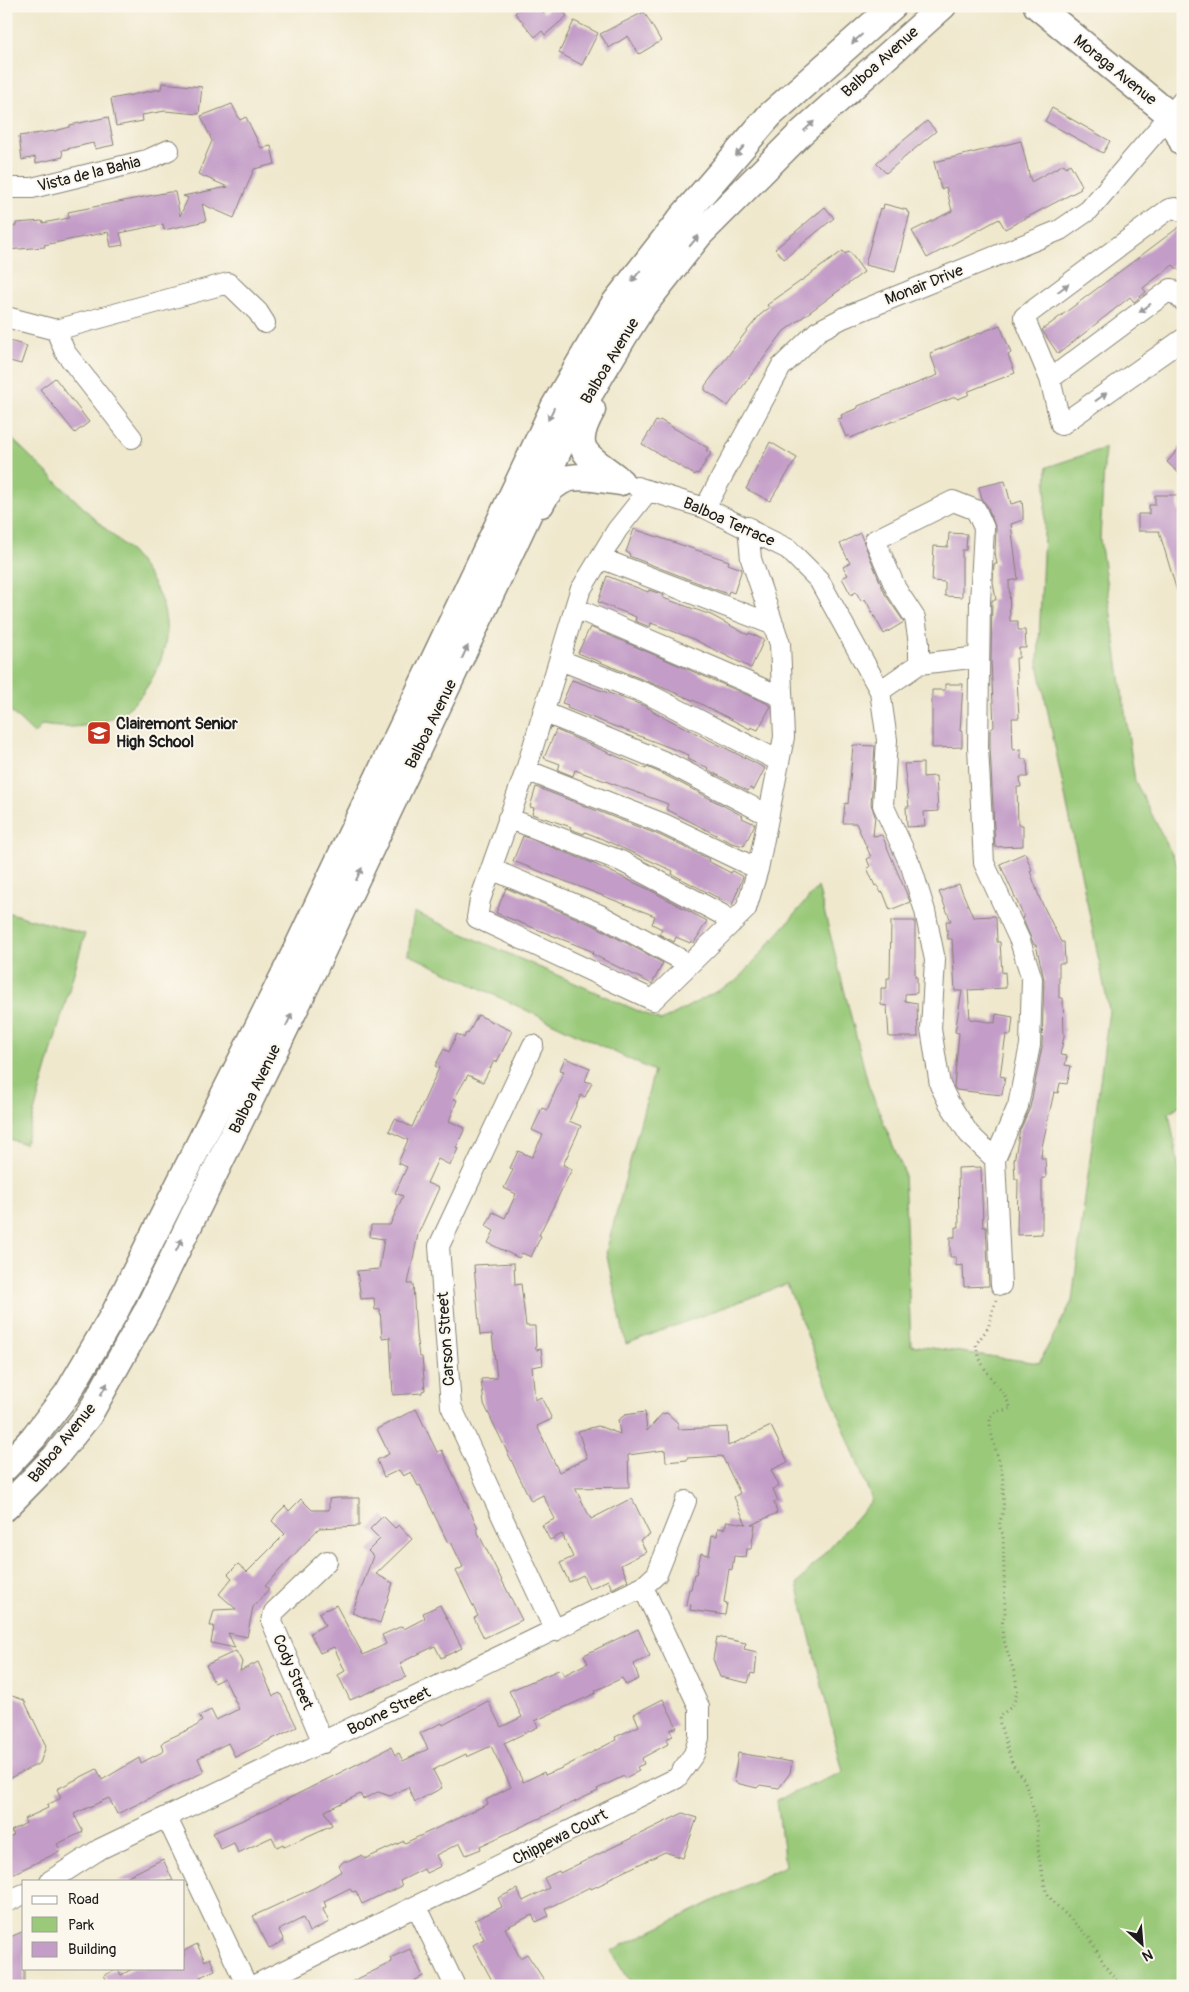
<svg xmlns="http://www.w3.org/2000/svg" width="1189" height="1992" font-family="Pangolin,sans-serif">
<rect width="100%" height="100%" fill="#fbf7ec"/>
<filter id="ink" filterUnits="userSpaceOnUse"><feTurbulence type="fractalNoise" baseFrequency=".02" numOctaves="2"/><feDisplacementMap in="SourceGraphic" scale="10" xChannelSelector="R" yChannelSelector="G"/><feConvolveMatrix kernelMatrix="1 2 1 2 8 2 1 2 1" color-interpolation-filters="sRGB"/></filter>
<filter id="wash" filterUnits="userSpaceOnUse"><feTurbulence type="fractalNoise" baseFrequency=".0096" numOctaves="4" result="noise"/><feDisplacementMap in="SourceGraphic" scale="20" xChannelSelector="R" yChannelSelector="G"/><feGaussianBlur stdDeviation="1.12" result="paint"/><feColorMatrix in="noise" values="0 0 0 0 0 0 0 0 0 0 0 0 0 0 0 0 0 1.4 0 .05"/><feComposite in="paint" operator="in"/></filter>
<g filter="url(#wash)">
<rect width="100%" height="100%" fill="#efe8cd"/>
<path fill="#99c979" stroke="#5a724a" d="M6,433C34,460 63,488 91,515C107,531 129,547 142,566C175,611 174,650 142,694C120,725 77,731 42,725L34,734L6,707Z
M1105,448L1100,539L1135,781L1183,876V1103L1169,1113L1183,1190V1986H633L611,1951L785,1866L777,1800L843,1772L797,1584L872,1500L787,1284L626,1344L606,1252L654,1071L408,954L414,912L661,1021L738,980L818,887L869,1087L904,1172L911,1345L1039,1363L1072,1301L1109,1010L1038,664L1047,467Z
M6,912L85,934L25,1144L6,1138Z"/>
<g id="blocks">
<path fill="#c39dc8" d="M522,6H538L544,13L551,6H559L567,16L545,35L542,31L535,37L515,13Z
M644,12L661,41L639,54L628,36L609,48L600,34Z
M574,21L598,33L582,65L559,53Z
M162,83L202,87L199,114L165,111L142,115L143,121L116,126L111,99L161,89Z
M232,104L240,120L246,117L261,148L271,146L275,164L254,169L234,218L202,204L206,221L164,230L163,224L120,233L123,245L111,247L108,232L44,245L45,247L6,250V227L16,226V223L42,221L43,223L69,218L68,212L169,192H175L180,216L188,198L183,196L228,187L198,174L212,141L201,116Z
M1052,108L1110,141L1103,153L1045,121Z
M108,117L114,145L95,149L93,143L62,150L63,157L36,163L35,157L22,160L19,136L55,131L70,127V125Z
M927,121L936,131L886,173L876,163Z
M1021,141L1031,182L1064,164L1066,167L1070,164L1082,185L1080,187L1081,189L1005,229L999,219L927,258L912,231L952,211L946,187L941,189L934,162Z
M884,204L907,210V212L910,213L895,272L865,265L880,208L883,209Z
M825,207L834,218L784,259L775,249Z
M1183,224V274L1173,265L1143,288L1146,292L1134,302L1130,297L1058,354L1042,330Z
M843,251L845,254L849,251L864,272L784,331L728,406L705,390V386L746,332L760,315L769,308L767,305Z
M1000,325L1011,353L1008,355L1015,373L969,391L968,395L958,399L955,397L850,438L849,435L846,437L838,419L842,418L841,415L858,408V406L938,375L930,353Z
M6,340L27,346L21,364L6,360Z
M55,378L89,422L75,433L40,389Z
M660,420L708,448L706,450L711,453L698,474L696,473L695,475L642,444L656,421L658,422Z
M770,442L797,458L770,501L746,489Z
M1183,444V477L1167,462Z
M1005,481L1011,504L1022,501L1023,511V520L1011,524L1018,579L1009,581L1010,621H1018V630H1025L1026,648H1019V658H1016L1019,718H1012L1013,750L1021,749V759H1027L1028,777H1020L1021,787H1017L1018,825H1023V846L995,847L990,747V730L994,727L991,660L992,600H996L993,582L994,564H997L995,552L996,529L987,505L982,500L979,487Z
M1155,495H1178V512H1183V597L1179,598L1159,531H1138V514H1149V505H1155Z
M634,529L729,561L728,564L742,569L734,593L729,591L728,594L714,589L629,556L630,554L626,552Z
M860,533L885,594L904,622L884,634L865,599L861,601L856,592L851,595L842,578L848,575L843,567L850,563L840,544Z
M949,533L967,534L966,550H962V597L945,596V582L932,581L934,546L948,547Z
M607,576L648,592L649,590L664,595L663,598L711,615L748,635L749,633L764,640L751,668L691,638L651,623L650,627L635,621L636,617L598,602Z
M590,627L766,703L771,706L758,730L751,727L750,729L695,701L578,653Z
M572,680L645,706L652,710V711L765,768L754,790L750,788L748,791L708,770L709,768L687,759L689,755L567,708L568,705L562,703Z
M945,684H963L960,731H962V747L932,748V690H945Z
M556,730L646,769L647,767L665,775L743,816L742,818L755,824L744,846L732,843L666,809L668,804L575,770L573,776L558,770L560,764L544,758Z
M853,745L875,746L871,804L875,816L873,836L882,835L910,902L890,910L883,892L881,893L877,885L875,886L867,868L870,867L867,859L871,857L856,823H843L845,803L848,804Z
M923,763V777L936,776L938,811L924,812L925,826L907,827L906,807H909L904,764Z
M536,787L659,835L709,859L708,861L731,873L732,871L743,877L732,905L672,874L673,871L600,838L585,832L584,834L570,829L571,827L532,814L534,808L530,807Z
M523,836L590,862L648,889L707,921L694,943L691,941L690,943L676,937L674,942L659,934L662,929L652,924L655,916L513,861Z
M1025,853L1032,870L1030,871L1040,899L1061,942H1064L1065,963H1059V998H1063L1064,1037L1060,1055L1067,1056L1065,1065L1071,1066L1067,1084L1060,1083L1058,1093L1054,1092L1042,1147L1041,1158H1045L1046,1178H1042V1234L1017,1235L1018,1179H1015L1014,1161L1020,1130L1030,1108L1042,1047L1044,979L1036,945H1034L1022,917H1024L1000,864Z
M959,884L973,917L995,916L996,918L997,942H1000L1002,973L1005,972L1006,988L968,990L970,1019L995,1023L996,1014L1013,1017L1011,1035H1006L1000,1076L1005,1077L1002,1095L956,1090L954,1086L959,1033L955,1032L962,991H955L952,939H948L946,921H951L939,892Z
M506,888L595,926L663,963L652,984L592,954L594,952L496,913Z
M891,921H915V977H917V993L905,994V1001L917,1003L918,1037H889L887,1006L881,1005V988H887V978H890Z
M478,1015L512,1031L497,1062L494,1061L483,1082L468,1075L454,1099L457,1100L449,1121L465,1128L456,1148L458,1149L450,1165L438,1159L427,1183L439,1188L418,1234L408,1284H413L416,1335L419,1356L422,1357L425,1390L422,1391V1393L393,1395L390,1337L382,1338L380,1309L375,1310L374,1298L361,1299L357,1271L379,1269L384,1239L370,1237L371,1225H390L403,1196L395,1193L407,1167L398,1163L408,1140L389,1131L395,1119L412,1127L439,1068L435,1066L444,1049L449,1052L457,1034L464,1038L466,1033L468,1034Z
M565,1058L590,1068L585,1081L592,1083L585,1097L581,1095L569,1121L581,1126L563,1165L572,1169L539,1235L541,1236L531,1257L522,1253L519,1258L488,1243L494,1231L486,1226L493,1212L505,1218L516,1194L504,1188L513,1170L510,1168L518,1151L532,1157L543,1135L532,1130L542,1108L547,1110L564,1071L560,1070Z
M981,1167L983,1227H986L989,1286L964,1287L963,1265L956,1266V1257H950V1237H955V1227H959L958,1168Z
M514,1263L515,1285L521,1284L526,1326H535L536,1350L541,1349L543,1365L532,1367L535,1400L541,1397L552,1419L537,1426L559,1472L587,1458L578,1431L598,1426L620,1434L618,1420L625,1415L645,1412L647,1431L662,1414L667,1413L678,1423V1429L727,1427L728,1446L771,1426L788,1462L771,1470L779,1486L773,1489L778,1501L774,1503L777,1513L751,1525H755L751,1549H747L746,1557L734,1556L732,1570L729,1569L724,1602L727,1603L725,1615L690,1610L691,1605L686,1604L689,1589H691L694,1574H696L701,1553L709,1555L712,1535L717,1536L718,1528L724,1529L727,1521L746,1524L734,1497L740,1493L722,1456L687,1458V1460L666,1462L665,1450L628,1455L629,1487L575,1488L591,1519L632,1498L650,1535L640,1540L646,1552L621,1565L628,1580L612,1589L608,1580L589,1589L583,1575L569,1582L560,1563L573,1557L562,1534L550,1540L542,1525L555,1519L543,1495L531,1501L484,1404L481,1379L497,1378L492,1334L480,1335L474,1265Z
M416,1409L437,1452L442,1450L478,1528L476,1529L522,1620L484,1638L474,1618L478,1616L456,1571L463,1567L451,1542L448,1543L420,1485L418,1486L411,1472L403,1476L399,1470L384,1477L377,1460L389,1454L377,1429Z
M337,1498H359V1526L319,1528L265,1586L269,1589L253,1607L247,1637L228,1633L235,1648L211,1643L214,1626H210L214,1610L236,1609L219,1594L232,1578L228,1574L238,1564L247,1572L285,1534L272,1521L276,1515L285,1506L289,1511L301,1499L312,1510H329V1499Z
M383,1516L395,1528L399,1525L412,1539L376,1574L393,1583L380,1623L352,1613L373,1556L368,1551L380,1539L370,1529Z
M336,1605L363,1655L386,1644L382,1635L402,1626L404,1629L425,1618L423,1613L440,1605L462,1648L441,1658L435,1646L400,1663L406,1677L350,1700L338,1675L345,1671L334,1647L320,1653L310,1633L325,1625L319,1613Z
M638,1629L650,1656L634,1664L639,1679L626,1685L622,1678L595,1691L596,1693L535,1721L538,1727L504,1743L523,1782L544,1772L545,1775L562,1768L616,1740L615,1737L639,1726L634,1714L663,1699L677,1727L670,1730L673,1736L666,1739L668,1744L642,1758L644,1764L637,1767L639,1771L625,1778L624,1776L597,1789L598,1791L480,1846L481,1849L466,1855L460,1843L436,1855L441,1866L426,1873L424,1869L400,1881L402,1886L388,1893L387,1892L362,1904L356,1891L352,1892L350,1888L324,1901L326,1907L323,1909L329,1922L309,1932L303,1918L279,1930L284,1941L269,1948L253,1916L314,1888L342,1871L339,1866L344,1861H350L362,1855L365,1859L404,1841L405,1843L488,1804L486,1800L511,1787L491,1746L467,1757L466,1754L433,1770L442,1788L415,1802L408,1787L390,1796L378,1792L363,1799L360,1794L325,1811L332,1825L284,1847L283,1844L277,1847L272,1837L238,1853L234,1843L221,1849L213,1833L268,1809L391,1747L395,1755L399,1753L403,1761L428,1749L420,1733L442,1723L443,1725L488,1701L501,1727L522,1717L509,1691L561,1669L564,1675L588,1663L584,1655Z
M717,1637L746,1643L744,1649L757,1652L755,1674L751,1673L748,1683L720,1677L713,1659Z
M236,1651L242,1662L240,1671L258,1662L273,1696L280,1693L297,1727L235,1757L228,1743L198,1758L204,1772L117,1814L109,1798L74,1814L83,1832L57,1844L61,1851L6,1877V1839L14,1835L11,1831L26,1823L24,1819L48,1808L47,1805L61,1798L57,1789L97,1769L102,1780L139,1758L141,1763L164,1751L161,1744L164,1741L196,1726L202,1721L199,1716L211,1710L216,1720L239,1709L224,1678L214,1683L206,1665Z
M6,1694L24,1700L46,1746L40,1763L6,1780Z
M738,1753L792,1762L790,1773L779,1788L760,1785L757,1788L736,1783L734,1779Z
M683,1813L697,1818L683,1858L665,1852L608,1879V1881L591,1889L590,1887L546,1909L549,1916L536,1922L532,1915L505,1928L520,1958L527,1954L548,1986H495L473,1945L484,1939L475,1920L502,1907L498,1898L517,1889L523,1901L549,1888L544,1878L559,1871L560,1873Z
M163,1859L173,1881H118Z
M24,1931V1986H11L6,1976V1939Z
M197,1944L205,1961L210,1958L215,1970L200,1977L202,1981L192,1986H97L107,1981L104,1975L118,1969L121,1975L134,1968H184V1951Z
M410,1949L423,1976L414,1981L416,1986H343L392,1962L390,1958Z"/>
</g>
</g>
<g filter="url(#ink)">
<use href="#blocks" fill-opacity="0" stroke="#868274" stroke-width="1"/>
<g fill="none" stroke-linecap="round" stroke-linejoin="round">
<defs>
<path id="minor" d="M6,188H32L147,160L169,150
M1183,212L1175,208L1169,209L1024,317L1050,379L1061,425L1183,339
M6,317L56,330
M1050,379L1171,289L1183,301
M132,438L65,352L56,330L228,283L258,312L265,323
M637,487L705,508L788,549L819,580L880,691L887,740L883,805L911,866L925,911L935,960L931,1029L940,1085L949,1103L969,1134L995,1159L1001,1285
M648,491L617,530L580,591L526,770L480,900L477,918L653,1000L746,909L758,869L784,737L780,644L751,559L748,527
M705,508L781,367L818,331L843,318L1060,230L1089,210L1183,100
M600,558L774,625
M575,608L782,697
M560,660L650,695L779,761
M919,664L979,657
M880,691L919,664V643L915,618L896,589L875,540L953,501L976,510L984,528L980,602L978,747L984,863L1020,941L1032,979L1030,1045L1018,1106L995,1159
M543,712L670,764L768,815
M526,770L664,824L758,869
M508,818L621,861L721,914L732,923
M491,869L600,915L689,964
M533,1045L439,1246L451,1406L555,1631
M323,1743L272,1622L274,1612L327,1561
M167,1818L247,1986
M50,1881L100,1849L643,1587L657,1574L686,1501
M6,1902L24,1894
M417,1907L455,1986
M253,1986L677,1778L694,1754L699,1738V1707L643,1587"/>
<path id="major" d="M1037,6L1170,115L1183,118
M1170,115L1183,143
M592,410C569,452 588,455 617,478
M541,504C559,466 588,478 621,482
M6,1467L33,1438L67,1394L115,1312L290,963L554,407L614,304L682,217L770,115L893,6
M6,1507L55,1457L89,1415L147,1311L303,992L568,430L624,336L643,306L700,234L801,133L943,6"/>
</defs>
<use href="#minor" stroke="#868274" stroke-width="22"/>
<use href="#major" stroke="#868274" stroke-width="29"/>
<path stroke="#868274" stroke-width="3" stroke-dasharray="1 4" stroke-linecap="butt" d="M996,1300L988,1328L976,1344C981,1376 1001,1382 1011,1409L996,1411L990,1418C989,1439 1002,1460 1003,1482C1003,1490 1004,1501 1003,1509C1002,1520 996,1524 1003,1534L1005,1614C990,1644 1042,1693 1000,1715L999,1721L1012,1763L1024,1780L1030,1795L1037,1826L1039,1859L1046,1891L1052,1901L1089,1937L1107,1969L1121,1986"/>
<use href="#minor" stroke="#fff" stroke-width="20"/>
<use href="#major" stroke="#fff" stroke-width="26"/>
</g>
<defs><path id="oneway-solid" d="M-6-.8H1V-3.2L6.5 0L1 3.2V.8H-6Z" transform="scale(1.25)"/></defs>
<g fill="#999">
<use href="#oneway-solid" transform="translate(857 39) rotate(138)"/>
<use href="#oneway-solid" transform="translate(809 126) rotate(-43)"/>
<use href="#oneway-solid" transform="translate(740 151) rotate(131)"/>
<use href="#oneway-solid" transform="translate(694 241) rotate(-50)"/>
<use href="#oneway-solid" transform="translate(636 276) rotate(128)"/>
<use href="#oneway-solid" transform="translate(1063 288) rotate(-37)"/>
<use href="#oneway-solid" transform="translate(1145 308) rotate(143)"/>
<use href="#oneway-solid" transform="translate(1101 397) rotate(-36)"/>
<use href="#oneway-solid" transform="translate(551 414) rotate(116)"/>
<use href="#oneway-solid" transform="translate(465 652) rotate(-65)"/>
<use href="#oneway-solid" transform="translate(359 874) rotate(-65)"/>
<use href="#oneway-solid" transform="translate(289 1020) rotate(-64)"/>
<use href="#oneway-solid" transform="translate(179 1245) rotate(-64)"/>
<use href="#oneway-solid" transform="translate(104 1389) rotate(-61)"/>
</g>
</g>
<defs>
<symbol id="school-square" viewBox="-11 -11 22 22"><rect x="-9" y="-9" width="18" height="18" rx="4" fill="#c8321e" stroke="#fbf7ec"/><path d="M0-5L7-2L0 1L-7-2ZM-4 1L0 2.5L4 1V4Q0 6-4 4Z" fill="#fff"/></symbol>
</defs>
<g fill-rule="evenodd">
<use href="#school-square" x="85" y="719" width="28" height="28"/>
</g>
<g text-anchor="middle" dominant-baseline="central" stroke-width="4" stroke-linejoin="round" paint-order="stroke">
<g font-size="16" fill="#1c1c1c" stroke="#fbf7ec">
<text transform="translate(880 62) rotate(-42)">Balboa Avenue</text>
<text transform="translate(1115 70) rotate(39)">Moraga Avenue</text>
<text transform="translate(89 174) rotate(-14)">Vista de la Bahia</text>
<text transform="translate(924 285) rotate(-22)">Monair Drive</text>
<text transform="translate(610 361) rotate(-59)">Balboa Avenue</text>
<text transform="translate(729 522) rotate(24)">Balboa Terrace</text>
<text transform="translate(431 724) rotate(-64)">Balboa Avenue</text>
<text transform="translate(255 1089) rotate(-64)">Balboa Avenue</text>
<text transform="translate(446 1339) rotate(-94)">Carson Street</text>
<text transform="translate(62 1443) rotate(-51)">Balboa Avenue</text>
<text transform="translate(293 1672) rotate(67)">Cody Street</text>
<text transform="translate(389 1711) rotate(-26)">Boone Street</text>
<text transform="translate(560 1837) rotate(-27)">Chippewa Court</text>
</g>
<g font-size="16" font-weight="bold" fill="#1c1c1c" stroke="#fbf7ec" text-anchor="start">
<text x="116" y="724">Clairemont Senior<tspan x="116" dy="18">High School</tspan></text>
</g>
</g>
<rect width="1189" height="1992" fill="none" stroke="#fbf7ec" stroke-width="25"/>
<rect x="22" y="1880" width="162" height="90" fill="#fbf7ec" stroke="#a29f99"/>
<rect x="32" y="1896" width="25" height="8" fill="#ffffff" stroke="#a29f99"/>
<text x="68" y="1904" font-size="15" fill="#1c1c1c">Road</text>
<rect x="32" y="1917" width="25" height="15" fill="#99c979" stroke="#a29f99"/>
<text x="68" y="1930" font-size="15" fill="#1c1c1c">Park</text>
<rect x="32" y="1942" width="25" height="15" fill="#c39dc8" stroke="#a29f99"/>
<text x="68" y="1954" font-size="15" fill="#1c1c1c">Building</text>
<g transform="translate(1142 1944) rotate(154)" stroke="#fbf7ec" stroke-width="4" paint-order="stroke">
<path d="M0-4L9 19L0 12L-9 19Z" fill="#1c1c1c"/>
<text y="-8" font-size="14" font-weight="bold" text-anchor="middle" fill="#1c1c1c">N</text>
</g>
</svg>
